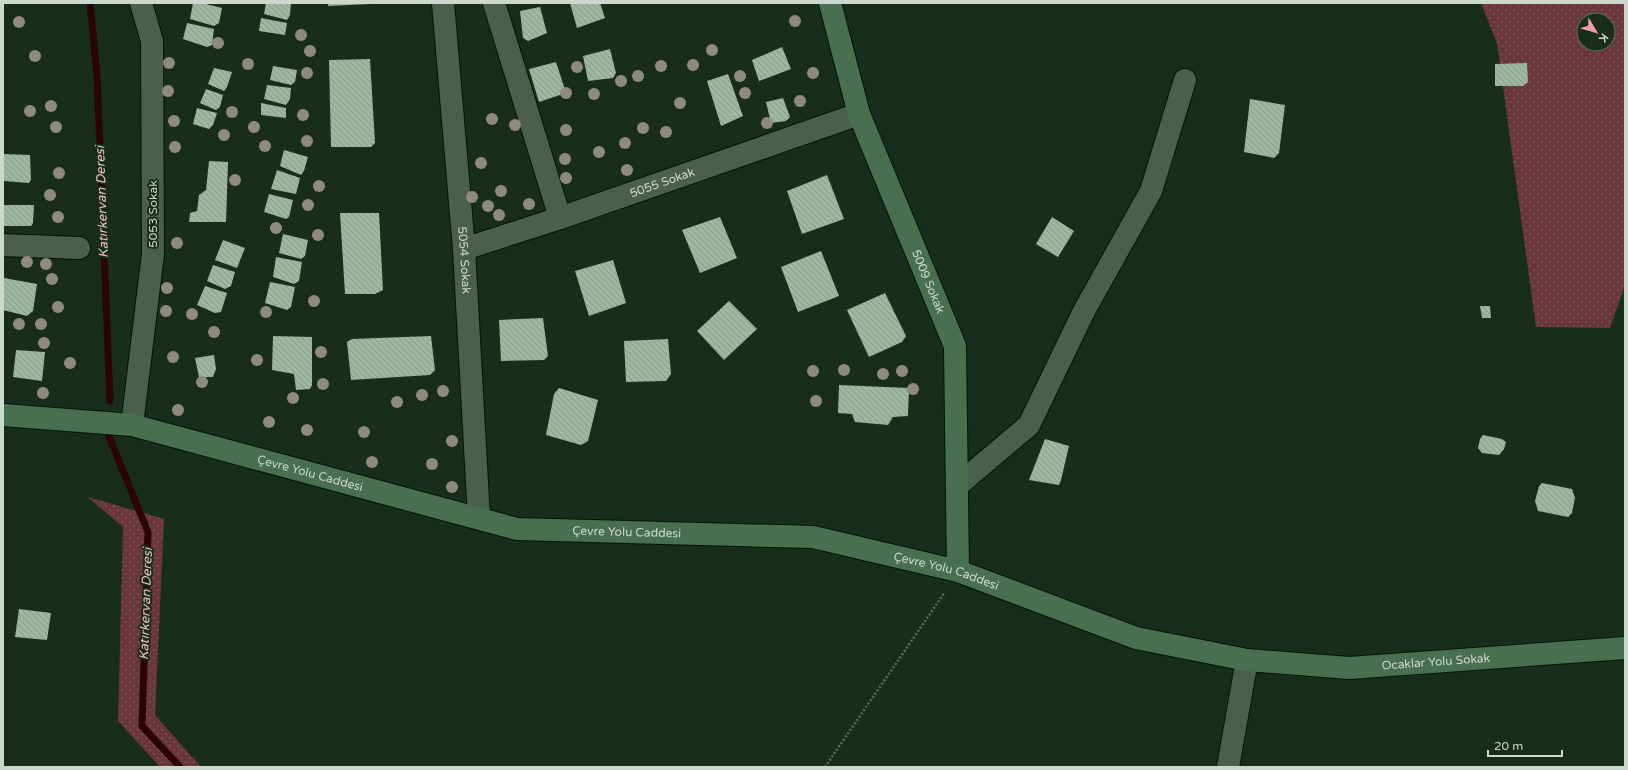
<svg xmlns="http://www.w3.org/2000/svg" width="1628" height="770" font-family="'Varela Round',sans-serif">
<defs>
<pattern id="grass-dots" width="8" height="8" patternUnits="userSpaceOnUse"><rect width="8" height="8" fill="#69363c"/><path d="M2 2h.1M6 6h.1" fill="none" stroke="#7d5257" stroke-width="1.8" stroke-linecap="round"/></pattern>
<pattern id="building-back-hatch" width="6" height="6" patternUnits="userSpaceOnUse"><rect width="6" height="6" fill="#9eb7a1"/><path d="M-1 5l2 2M0 0l6 6M5-1l2 2" fill="none" stroke="#869a88"/></pattern>
</defs>
<rect width="100%" height="100%" fill="#182d1c"/>
<path fill="url(#grass-dots)" fill-rule="evenodd" d="M1481,3H1625V285L1610,328L1536,327L1497,43ZM1584,20H1608V44H1584Z
M88,497L164,519L155,715L201,767H160L118,721L123,527Z"/>
<g fill="none" stroke-linecap="round" stroke-linejoin="round">
<path stroke="#2b030b" stroke-width="7" d="M90,3L97,75L110,401
M108,434L148,532L142,726L180,767"/>
</g>
<path fill="url(#building-back-hatch)" d="M193,3H202L222,8L219,23L214,26L190,19Z
M266,3H291L290,15L287,20L264,14Z
M328,3H370V4L328,6Z
M570,3H600L605,18L577,28Z
M540,7L547,33L528,41L523,38L520,11Z
M261,18L287,23L285,35L259,31Z
M187,23L214,29L212,45L207,47L183,39Z
M782,47L791,69L759,81L752,60Z
M610,49L616,73L613,78L588,81L583,56Z
M370,59L375,143L371,147H331L329,60Z
M556,62L566,93L539,102L529,69Z
M1527,63L1528,82L1523,86H1495V64Z
M273,66L297,70L295,82L291,85L270,80Z
M214,68L232,72L227,87L224,91L208,84Z
M728,74L743,116L721,126L707,81Z
M267,85L291,88L290,99L286,105L264,99Z
M206,89L223,95L220,107L216,110L200,103Z
M783,98L790,117L786,121L771,123L766,102Z
M1250,99L1285,105L1279,153L1274,158L1244,152Z
M261,103L286,108V118L261,115Z
M197,108L217,113L213,125L209,129L193,124Z
M284,150L308,157L304,171L301,175L280,166Z
M3,154L30,155L31,180L29,183L4,181Z
M209,161L228,162L226,222H189L190,213L197,211L199,195L206,190Z
M277,170L300,178L296,194L271,189Z
M827,175L844,219L802,234L787,191Z
M269,194L293,200L289,217L286,219L264,212Z
M3,205H34L33,223L31,226H4Z
M340,213H379L383,290L375,294H345Z
M720,217L737,258L700,273L682,230Z
M1052,217L1074,231L1058,257L1036,244Z
M283,234L308,240L305,256L301,259L279,253Z
M223,240L245,248L237,268L215,260Z
M821,251L839,296L798,312L781,267Z
M276,257L302,262L299,281L294,284L273,277Z
M613,260L626,303L589,316L575,271Z
M213,265L235,272L231,286L225,289L207,281Z
M4,278L37,284L33,311L27,316L3,310Z
M270,282L295,287L291,307L287,310L265,303Z
M205,286L227,293L221,312L215,313L197,305Z
M885,293L906,336L902,342L869,357L847,310Z
M729,301L757,329L724,360L697,331Z
M1480,306H1490L1491,318H1482Z
M543,318L548,356L544,360L501,361L499,320Z
M273,336L312,337V385L310,389L296,390L294,374L272,370Z
M431,336L435,370L430,375L351,380L347,342L352,339Z
M668,339L671,374L666,381L626,382L624,341Z
M16,350L45,352L42,381L13,377Z
M214,355L216,369L213,377H199L195,358Z
M839,385L909,388L908,416L893,417L888,425L855,422L852,414L838,413Z
M559,388L598,400L588,441L581,445L546,435L554,394Z
M1483,435L1502,439L1506,442L1504,449L1499,455L1482,453L1478,448L1480,439Z
M1045,439L1069,446L1061,480L1059,485L1029,480Z
M1542,483L1572,489L1575,498L1572,513L1568,517L1538,511L1535,501L1539,486Z
M19,609L51,613L47,640L15,637Z"/>
<g fill="none" stroke-linecap="round" stroke-linejoin="round">
<defs>
<g id="street">
<path id="s1" d="M443,3L464,249L479,518"/>
<path d="M494,3L560,218"/>
<path d="M3,245L79,248"/>
<path id="s2" d="M464,249L560,218L859,114"/>
<path d="M132,425L153,254L152,41L141,3"/>
<path d="M957,486L1029,425L1084,311L1151,191L1185,80"/>
<path d="M1228,767L1247,660"/>
</g>
<g id="secondary">
<path id="s3" d="M830,3L859,114L955,346L958,571"/>
<path id="s4" d="M3,415L132,425L517,529L813,537L958,571L1136,638L1247,660L1349,668L1625,648"/>
</g>
</defs>
<use href="#street" stroke="#031506" stroke-width="24"/>
<use href="#secondary" stroke="#031506" stroke-width="24"/>
<path stroke="#5a6c5e" stroke-width="2.5" stroke-dasharray="2 2" stroke-linecap="butt" d="M825,767L945,592"/>
<use href="#street" stroke="#4a604d" stroke-width="22"/>
<use href="#secondary" stroke="#487050" stroke-width="22"/>
</g>
<g fill="#8e8a83">
<circle cx="795" cy="21" r="6"/>
<circle cx="19" cy="22" r="6"/>
<circle cx="301" cy="35" r="6"/>
<circle cx="218" cy="43" r="6"/>
<circle cx="712" cy="50" r="6"/>
<circle cx="310" cy="51" r="6"/>
<circle cx="35" cy="56" r="6"/>
<circle cx="169" cy="63" r="6"/>
<circle cx="248" cy="64" r="6"/>
<circle cx="693" cy="65" r="6"/>
<circle cx="661" cy="66" r="6"/>
<circle cx="577" cy="67" r="6"/>
<circle cx="307" cy="73" r="6"/>
<circle cx="813" cy="73" r="6"/>
<circle cx="638" cy="76" r="6"/>
<circle cx="740" cy="76" r="6"/>
<circle cx="621" cy="81" r="6"/>
<circle cx="168" cy="91" r="6"/>
<circle cx="566" cy="93" r="6"/>
<circle cx="745" cy="93" r="6"/>
<circle cx="594" cy="94" r="6"/>
<circle cx="800" cy="101" r="6"/>
<circle cx="680" cy="103" r="6"/>
<circle cx="51" cy="106" r="6"/>
<circle cx="30" cy="111" r="6"/>
<circle cx="232" cy="112" r="6"/>
<circle cx="303" cy="115" r="6"/>
<circle cx="492" cy="119" r="6"/>
<circle cx="174" cy="121" r="6"/>
<circle cx="767" cy="123" r="6"/>
<circle cx="515" cy="125" r="6"/>
<circle cx="56" cy="127" r="6"/>
<circle cx="254" cy="127" r="6"/>
<circle cx="643" cy="128" r="6"/>
<circle cx="566" cy="130" r="6"/>
<circle cx="666" cy="132" r="6"/>
<circle cx="224" cy="135" r="6"/>
<circle cx="307" cy="141" r="6"/>
<circle cx="625" cy="143" r="6"/>
<circle cx="265" cy="146" r="6"/>
<circle cx="175" cy="147" r="6"/>
<circle cx="599" cy="152" r="6"/>
<circle cx="565" cy="159" r="6"/>
<circle cx="481" cy="163" r="6"/>
<circle cx="627" cy="170" r="6"/>
<circle cx="59" cy="173" r="6"/>
<circle cx="566" cy="178" r="6"/>
<circle cx="235" cy="180" r="6"/>
<circle cx="319" cy="186" r="6"/>
<circle cx="501" cy="191" r="6"/>
<circle cx="50" cy="195" r="6"/>
<circle cx="472" cy="197" r="6"/>
<circle cx="529" cy="204" r="6"/>
<circle cx="308" cy="205" r="6"/>
<circle cx="488" cy="206" r="6"/>
<circle cx="499" cy="215" r="6"/>
<circle cx="58" cy="217" r="6"/>
<circle cx="276" cy="228" r="6"/>
<circle cx="318" cy="235" r="6"/>
<circle cx="177" cy="243" r="6"/>
<circle cx="27" cy="262" r="6"/>
<circle cx="46" cy="264" r="6"/>
<circle cx="52" cy="279" r="6"/>
<circle cx="167" cy="288" r="6"/>
<circle cx="314" cy="301" r="6"/>
<circle cx="58" cy="307" r="6"/>
<circle cx="166" cy="311" r="6"/>
<circle cx="266" cy="312" r="6"/>
<circle cx="192" cy="314" r="6"/>
<circle cx="19" cy="324" r="6"/>
<circle cx="41" cy="324" r="6"/>
<circle cx="214" cy="332" r="6"/>
<circle cx="44" cy="343" r="6"/>
<circle cx="321" cy="352" r="6"/>
<circle cx="173" cy="357" r="6"/>
<circle cx="257" cy="360" r="6"/>
<circle cx="70" cy="363" r="6"/>
<circle cx="844" cy="370" r="6"/>
<circle cx="813" cy="371" r="6"/>
<circle cx="902" cy="371" r="6"/>
<circle cx="883" cy="374" r="6"/>
<circle cx="202" cy="382" r="6"/>
<circle cx="323" cy="384" r="6"/>
<circle cx="913" cy="389" r="6"/>
<circle cx="443" cy="391" r="6"/>
<circle cx="43" cy="393" r="6"/>
<circle cx="422" cy="395" r="6"/>
<circle cx="293" cy="398" r="6"/>
<circle cx="816" cy="401" r="6"/>
<circle cx="397" cy="402" r="6"/>
<circle cx="178" cy="410" r="6"/>
<circle cx="269" cy="422" r="6"/>
<circle cx="307" cy="430" r="6"/>
<circle cx="364" cy="432" r="6"/>
<circle cx="452" cy="441" r="6"/>
<circle cx="372" cy="462" r="6"/>
<circle cx="432" cy="464" r="6"/>
<circle cx="452" cy="487" r="6"/>
</g>
<g text-anchor="middle" dominant-baseline="central" stroke-width="4" stroke-linejoin="round" paint-order="stroke">
<g font-size="12" fill="#cbd8cd" stroke="#182d1c">
<text stroke="none"><textPath href="#s2" startOffset="209">5055 Sokak</textPath></text>
<text transform="translate(153 214) rotate(-90)">5053 Sokak</text>
<text stroke="none"><textPath href="#s1" startOffset="258">5054 Sokak</textPath></text>
<text stroke="none"><textPath href="#s3" startOffset="296">5009 Sokak</textPath></text>
<text stroke="none"><textPath href="#s4" startOffset="314">Çevre Yolu Caddesi</textPath></text>
<text stroke="none"><textPath href="#s4" startOffset="638">Çevre Yolu Caddesi</textPath></text>
<text stroke="none"><textPath href="#s4" startOffset="962">Çevre Yolu Caddesi</textPath></text>
<text stroke="none"><textPath href="#s4" startOffset="1466">Ocaklar Yolu Sokak</textPath></text>
</g>
<g font-size="13" font-style="italic" fill="#f0bfc3" stroke="#182d1c">
<text transform="translate(102 202) rotate(-92)">Katırkervan Deresi</text>
<text transform="translate(146 604) rotate(-88)">Katırkervan Deresi</text>
</g>
</g>
<rect width="1628" height="770" fill="none" stroke="#cbd8cd" stroke-width="8"/>
<g transform="translate(1596 32) rotate(128)"><circle r="19" fill="#182d1c" stroke="#607163"/>
<path d="M0-3L7 15L0 10L-7 15Z" fill="#f49aa4"/>
<text y="-6" font-size="11" font-weight="bold" text-anchor="middle" fill="#cbd8cd">K</text>
</g>
<path d="M1488 750v6h74v-6" fill="none" stroke="#cbd8cd" stroke-width="2"/>
<text x="1494" y="750" font-size="12" fill="#cbd8cd" stroke="#182d1c" stroke-width="3" paint-order="stroke">20 m</text>
</svg>
